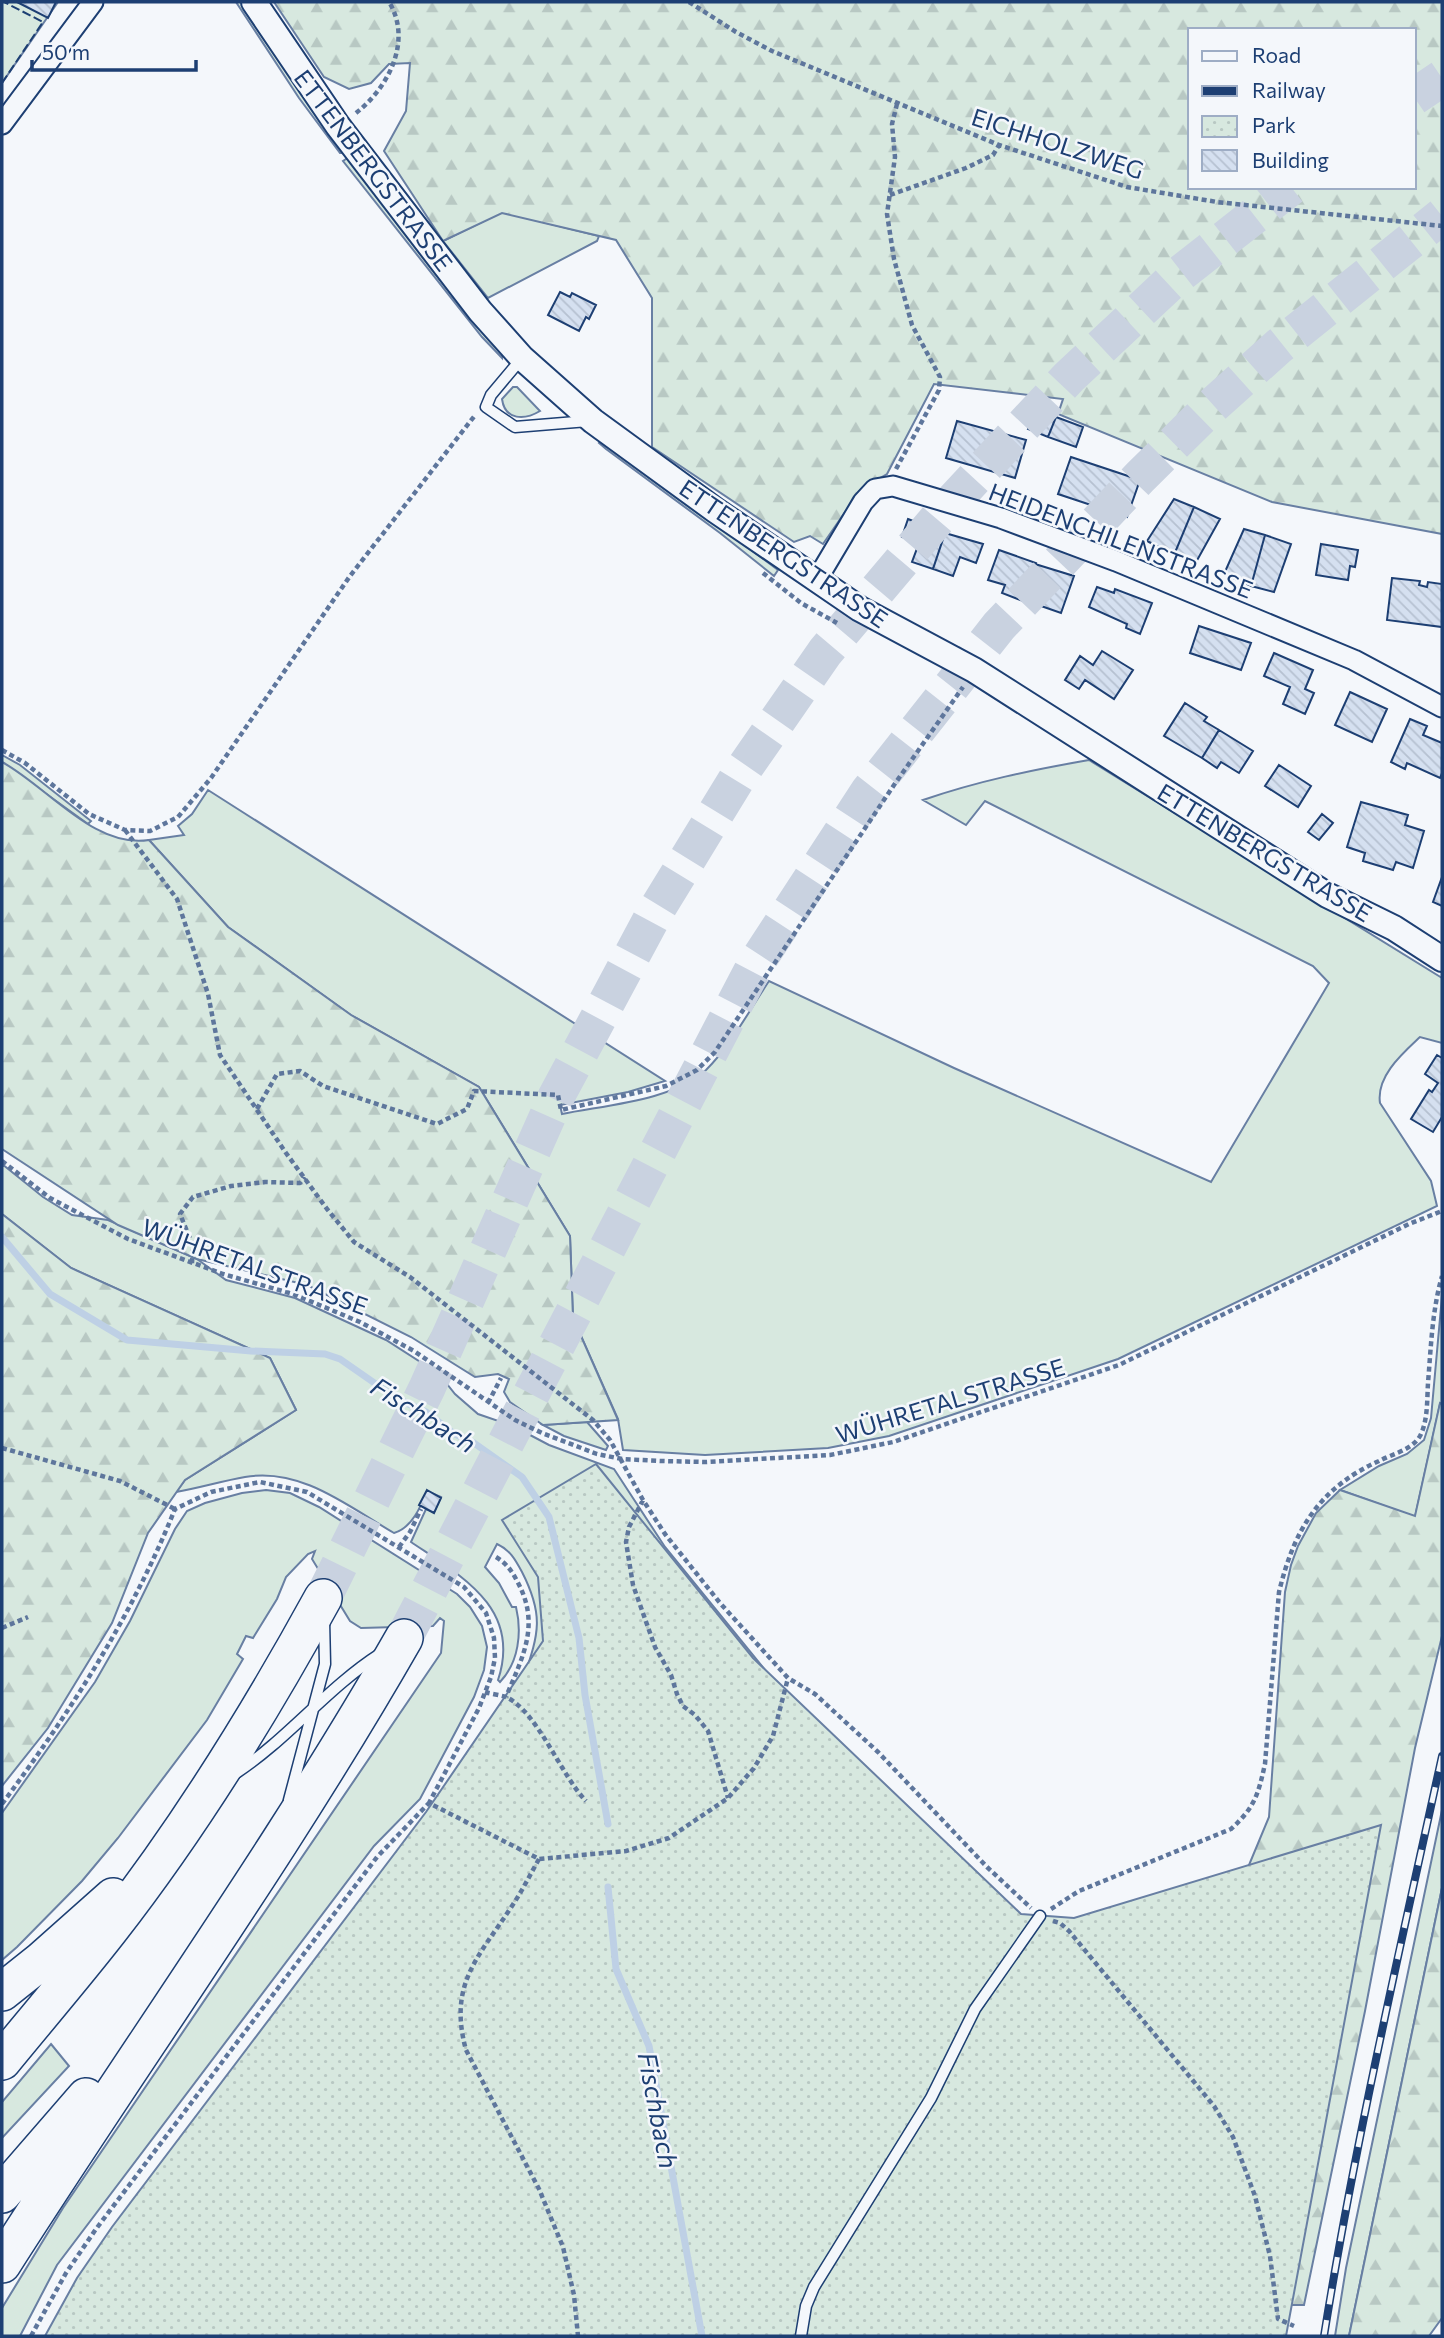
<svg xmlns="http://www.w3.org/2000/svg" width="1444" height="2338" font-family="Commissioner,sans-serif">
<defs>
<pattern id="forest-firs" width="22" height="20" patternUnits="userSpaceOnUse" patternTransform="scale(1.75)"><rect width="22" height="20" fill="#d7e8df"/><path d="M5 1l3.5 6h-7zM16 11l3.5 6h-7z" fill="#b8c8c3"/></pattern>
<pattern id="park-dots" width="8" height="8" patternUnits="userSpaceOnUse" patternTransform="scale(1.75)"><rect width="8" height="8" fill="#d7e8df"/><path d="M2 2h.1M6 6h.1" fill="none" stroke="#b8c8c3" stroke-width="1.8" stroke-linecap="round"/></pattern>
<pattern id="building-back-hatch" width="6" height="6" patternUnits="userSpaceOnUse" patternTransform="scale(1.75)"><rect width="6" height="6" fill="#d5e0f0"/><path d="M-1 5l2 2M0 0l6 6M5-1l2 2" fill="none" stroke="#b6c1d1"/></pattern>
</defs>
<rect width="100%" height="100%" fill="#f4f7fb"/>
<path fill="#d7e8df" stroke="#687fa3" stroke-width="2" d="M2,2H58L2,83Z
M236,2H242L300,89L345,151L343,153H340L299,98Z
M349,157L502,352V358L482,337L343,161Z
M502,212L599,236L597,241L488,298L443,241Z
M513,387H517L540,411C525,420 505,421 502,399Z
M601,441L611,445L778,570L774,576L720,533L606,449L599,443Z
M2,755L20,765L91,821L88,824L2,762Z
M1089,760L1442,978V1043L1420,1037C1403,1053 1376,1076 1380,1103L1431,1181L1437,1206L1118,1359L889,1436L828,1448L705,1455L623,1450L618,1419L573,1318L570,1236L479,1087L351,1015L228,927L149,840L184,835L178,826L192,814L208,790L665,1081L628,1092L560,1105L562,1114C605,1105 672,1101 706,1070C731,1045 749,1011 769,981L954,1068L1211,1182L1329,983L1313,966L985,801L966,825L923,800C978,781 1032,770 1089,760Z
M2,1164L43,1197L72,1215L108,1220L197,1259L226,1280L295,1298L386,1340L439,1374L455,1394L478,1414L513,1426L549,1445L614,1469L665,1547L766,1671L524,1677C539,1633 544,1615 522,1572C515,1559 510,1550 497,1544L485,1567L499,1583L512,1607H516C522,1632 519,1662 500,1682L498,1680C522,1608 461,1576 411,1542L426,1509L434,1512L441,1497L427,1491C421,1506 412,1528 394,1533C349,1507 301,1467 245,1477C222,1481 199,1488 176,1492L185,1480L296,1410L270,1358L71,1268L2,1214Z
M1442,1296V1404H1440L1415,1517L1340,1490L1379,1466L1407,1454L1424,1440L1431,1418Z
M587,1422L608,1446L606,1450L564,1436L543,1425Z
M266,1490L290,1493L319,1507L457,1594L470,1607L482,1626L487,1647L484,1670L474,1697L420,1799L374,1846L57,2265L20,2336H2V2308L63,2208L441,1653L444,1621L440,1618L433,1626L361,1628L350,1621L312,1559L315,1551L308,1554L286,1577L277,1599L253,1638L246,1636L237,1654L243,1659L207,1720L118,1838L82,1881L17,1947L2,1960V1813L95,1682L130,1621L175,1529L187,1511L205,1503L242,1493Z
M1442,1810V1888L1349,2336H1335L1346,2268Z
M51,2044L69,2066L2,2138V2102Z"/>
<path fill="url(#forest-firs)" stroke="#687fa3" stroke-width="2" fill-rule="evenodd" d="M274,2H1442V534L1272,502L1058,414L1063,399L934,384L887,474L861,489L823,544L810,536L794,542L652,447V298L616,240L502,213L443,241L384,151L406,111L410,63L389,64L371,83L349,89L324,77ZM1190,30H1414V187H1190Z
M2,762C47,786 94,849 149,840L228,927L351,1015L479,1087L570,1236L573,1318L618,1420L543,1425L510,1402L504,1392L509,1379L498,1374L475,1377L411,1337L307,1285L197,1259L118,1225L2,1149Z
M2,1214L71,1268L270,1358L296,1410L185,1480L148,1533L112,1623L48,1728L2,1786Z
M1440,1403L1442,1404V1636L1415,1748L1365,2011L1304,2305H1287L1204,1973L1269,1817L1285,1592L1291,1565L1298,1546L1316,1513L1340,1490L1415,1516Z
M1442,1888V2318L1429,2336H1349Z"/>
<path fill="url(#park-dots)" stroke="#687fa3" stroke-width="2" d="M596,1464L753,1658L1021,1914L1074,1918L1381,1825L1286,2336H45L77,2278L112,2227L426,1812L543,1641L538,1577L502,1520Z"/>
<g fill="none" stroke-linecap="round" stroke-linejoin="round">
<path stroke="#bed0e5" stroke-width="7" d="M2,1237L50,1294L127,1340L251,1351L325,1354L340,1359L396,1398L426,1412L453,1433L474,1443L522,1477L549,1517L579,1638L585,1695L608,1824
M608,1887L616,1969L649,2046L702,2336"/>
</g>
<path fill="url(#building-back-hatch)" stroke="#1d3f73" stroke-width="2" d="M17,2H56L48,18Z
M560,292L570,297L572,293L596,305L589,319L586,317L579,331L548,315Z
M1035,410L1056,417L1048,437L1028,429Z
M1056,417L1083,427L1076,447L1048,437Z
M957,421L1026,440L1015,478L946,458Z
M1071,457L1140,480L1127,517L1058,494Z
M1174,499L1194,507L1174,555L1147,541Z
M1194,507L1220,519L1195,564L1174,555Z
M908,519L945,533L933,569L912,562L919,543L902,537Z
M1244,529L1265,535L1251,586L1224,574Z
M945,533L983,544L976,563L960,557L953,576L933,569Z
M1265,535L1291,544L1274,592L1251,586Z
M1321,544L1358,550L1355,567L1350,566L1348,580L1316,575Z
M999,550L1036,563L1023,601L1002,593L1005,585L988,580Z
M1035,564L1074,576L1061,613L1024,600Z
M1392,578L1420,581L1419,585L1427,587L1428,582L1442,584V627L1387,620Z
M1097,587L1114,593L1115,589L1152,603L1140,634L1126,628L1127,624L1089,607Z
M1199,626L1251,643L1241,670L1190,653Z
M1102,651L1133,670L1114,699L1085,680L1079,689L1065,680L1080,656L1093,665Z
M1274,653L1313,670L1305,689L1314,693L1305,714L1283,704L1290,687L1264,676Z
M1350,692L1387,709L1372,742L1335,725Z
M1185,703L1207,717L1204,721L1219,730L1202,758L1164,736Z
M1410,719L1427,726L1423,735L1442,743V773L1440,778L1407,763L1405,769L1391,762Z
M1219,730L1253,751L1239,773L1221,762L1217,768L1202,758Z
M1279,765L1311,786L1298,807L1265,786Z
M1361,802L1408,815L1405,825L1424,831L1413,868L1396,862L1393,870L1363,861L1365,853L1347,847Z
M1322,814L1333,823L1319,840L1308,832Z
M1442,877V906L1433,902Z
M1437,1055L1442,1058V1117L1433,1132L1411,1119L1429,1090L1432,1092L1438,1083L1425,1074Z
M427,1490L441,1498L434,1513L419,1505Z"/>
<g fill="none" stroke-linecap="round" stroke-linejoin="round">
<path stroke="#c9d2e0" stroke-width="37" stroke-dasharray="37 18" stroke-linecap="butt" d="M1414,97L1442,78
M323,1598L427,1388L556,1097L654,914L736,780L825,652L944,511L1007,443L1069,377L1176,277L1291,187
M404,1638L755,965L869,791L999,626L1140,477L1212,406L1279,346L1442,216"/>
<defs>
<path id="service" d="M522,358L491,395L486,407L515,427L588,421
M236,1773C288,1739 327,1688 380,1654
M289,1800L325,1664L324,1620
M801,2336L806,2306L814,2287L931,2098L975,2009L1040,1916"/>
<path id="minor" d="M2,124L93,2
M816,581L863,502L875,489L893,486L1001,518L1116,561L1354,660L1442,707"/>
<path id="tertiary" d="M254,2L338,126L480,311L522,358L593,421L715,510L860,609L974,670L1327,895L1394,928L1442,959"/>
<path id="motorway" d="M2,1992L41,1961L113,1897
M2,2061C38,2017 75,1974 110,1929C191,1825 260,1713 323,1598
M2,2194L86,2097
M2,2264C135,2055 281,1853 404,1638"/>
</defs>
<use href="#service" stroke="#1d3f73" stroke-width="13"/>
<use href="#minor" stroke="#1d3f73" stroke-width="23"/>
<use href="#tertiary" stroke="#1d3f73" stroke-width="28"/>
<use href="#motorway" stroke="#1d3f73" stroke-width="40"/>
<path stroke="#5e769c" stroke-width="4.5" stroke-dasharray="5 3.5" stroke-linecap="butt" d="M689,2L736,32L772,51L999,145L1127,187L1217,202L1442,226
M356,113C388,88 413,41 389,2
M890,195L966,168L993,155L999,145
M896,469L939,390L940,377L912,325L894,259L887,214L895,157L892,124L897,104
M763,573L801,603L837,623
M2,750L25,763L89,814L125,830L150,831L178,817L211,778L350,576L476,414
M125,830L177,899L208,994L220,1055L286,1153L327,1209L354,1242L410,1277L593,1420L610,1440L643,1500L665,1534L720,1603L788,1678L815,1694L878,1752L987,1867L1031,1908
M257,1109L277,1074L300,1071L323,1086L437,1124L467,1109L474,1091L558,1095L561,1110L666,1086L697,1070L715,1052L894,785L963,687
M2,1161L50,1198L128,1239L223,1274L293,1294L360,1322L414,1351L515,1420L542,1433L597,1454L622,1459L661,1461L705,1462L830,1455L893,1442L1119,1365L1409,1224L1442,1211
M192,1263L193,1246L180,1214L193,1197L231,1186L265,1182L300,1183L305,1177
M488,1403L501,1378
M2,1448L120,1481L175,1509
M643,1500L629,1527L626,1542L633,1585L655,1647L671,1675L677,1694L683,1706L695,1715L708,1731L728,1798
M399,1547L410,1532L421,1509
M496,1557C506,1563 512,1571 517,1581C541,1624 523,1656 506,1697
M2,1628L28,1617
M485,1692C491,1694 500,1695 506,1697C538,1712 560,1774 586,1801
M2,1804C71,1711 132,1616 175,1509L211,1492L260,1482L307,1492L464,1587L486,1613L494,1638L495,1658L491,1677L479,1708L429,1803L539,1859L626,1851L669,1838L728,1798L754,1768L773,1736L788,1678
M539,1859C530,1875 522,1891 512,1906C478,1958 448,1984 466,2050L539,2189L563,2247L574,2295L578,2336
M1051,1909L1079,1891L1231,1829C1255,1807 1258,1795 1265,1764L1279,1592C1294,1530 1319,1488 1379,1461C1392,1454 1412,1450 1420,1436C1428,1421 1427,1399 1428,1383C1431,1347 1432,1311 1442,1276
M1053,1921L1060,1923L1069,1931L1214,2106L1233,2137L1255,2196L1270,2256L1278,2319L1294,2326
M31,2336L66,2273L96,2229L377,1857L429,1803"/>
<use href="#service" stroke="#f4f7fb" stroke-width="10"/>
<use href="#minor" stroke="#f4f7fb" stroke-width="19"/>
<use href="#tertiary" stroke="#f4f7fb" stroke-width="24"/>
<use href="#motorway" stroke="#f4f7fb" stroke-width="37"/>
<defs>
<path id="rail" d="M1324,2336C1355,2142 1400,1949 1442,1756"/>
</defs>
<use href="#rail" stroke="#1d3f73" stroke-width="8"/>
<use href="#rail" stroke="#f4f7fb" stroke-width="5" stroke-dasharray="16" stroke-linecap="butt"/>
<path stroke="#1d3f73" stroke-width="2" stroke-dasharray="9 3.5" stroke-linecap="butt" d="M2,83L43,22L4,2"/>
</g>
<g text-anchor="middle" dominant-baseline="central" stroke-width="5" stroke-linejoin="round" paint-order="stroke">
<g font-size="24" fill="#1d3f73" stroke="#f4f7fb">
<text transform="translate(1058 143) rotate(18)">EICHHOLZWEG</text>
<text transform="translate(374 170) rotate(53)">ETTENBERGSTRASSE</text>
<text transform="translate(1121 540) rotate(21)">HEIDENCHILENSTRASSE</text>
<text transform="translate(784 553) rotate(34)">ETTENBERGSTRASSE</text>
<text transform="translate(1265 852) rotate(31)">ETTENBERGSTRASSE</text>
<text transform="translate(255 1266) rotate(20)">WÜHRETALSTRASSE</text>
<text transform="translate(950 1400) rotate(-17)">WÜHRETALSTRASSE</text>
</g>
<g font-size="26" font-style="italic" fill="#1d3f73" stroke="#f4f7fb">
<text transform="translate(424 1414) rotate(32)">Fischbach</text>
<text transform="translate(659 2110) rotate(79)">Fischbach</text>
</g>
</g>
<rect width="1444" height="2338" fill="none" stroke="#1d3f73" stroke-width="7"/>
<rect x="1188" y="28" width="228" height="161" fill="#f4f7fb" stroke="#9eadc5" stroke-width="2"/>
<rect x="1202" y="51" width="35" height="10" fill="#f4f7fb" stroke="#9eadc5" stroke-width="2"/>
<text x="1252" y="63" font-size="21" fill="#1d3f73">Road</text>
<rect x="1202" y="86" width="35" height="10" fill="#1d3f73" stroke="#9eadc5" stroke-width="2"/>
<text x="1252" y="98" font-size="21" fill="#1d3f73">Railway</text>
<rect x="1202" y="116" width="35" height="21" fill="url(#park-dots)" stroke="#9eadc5" stroke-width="2"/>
<text x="1252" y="133" font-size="21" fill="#1d3f73">Park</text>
<rect x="1202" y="150" width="35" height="21" fill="url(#building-back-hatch)" stroke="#9eadc5" stroke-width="2"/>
<text x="1252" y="168" font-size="21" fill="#1d3f73">Building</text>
<path d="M32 60v10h164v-10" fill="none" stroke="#1d3f73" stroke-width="3.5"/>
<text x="42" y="60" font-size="21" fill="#1d3f73" stroke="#f4f7fb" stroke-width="5" paint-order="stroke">50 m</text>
</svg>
